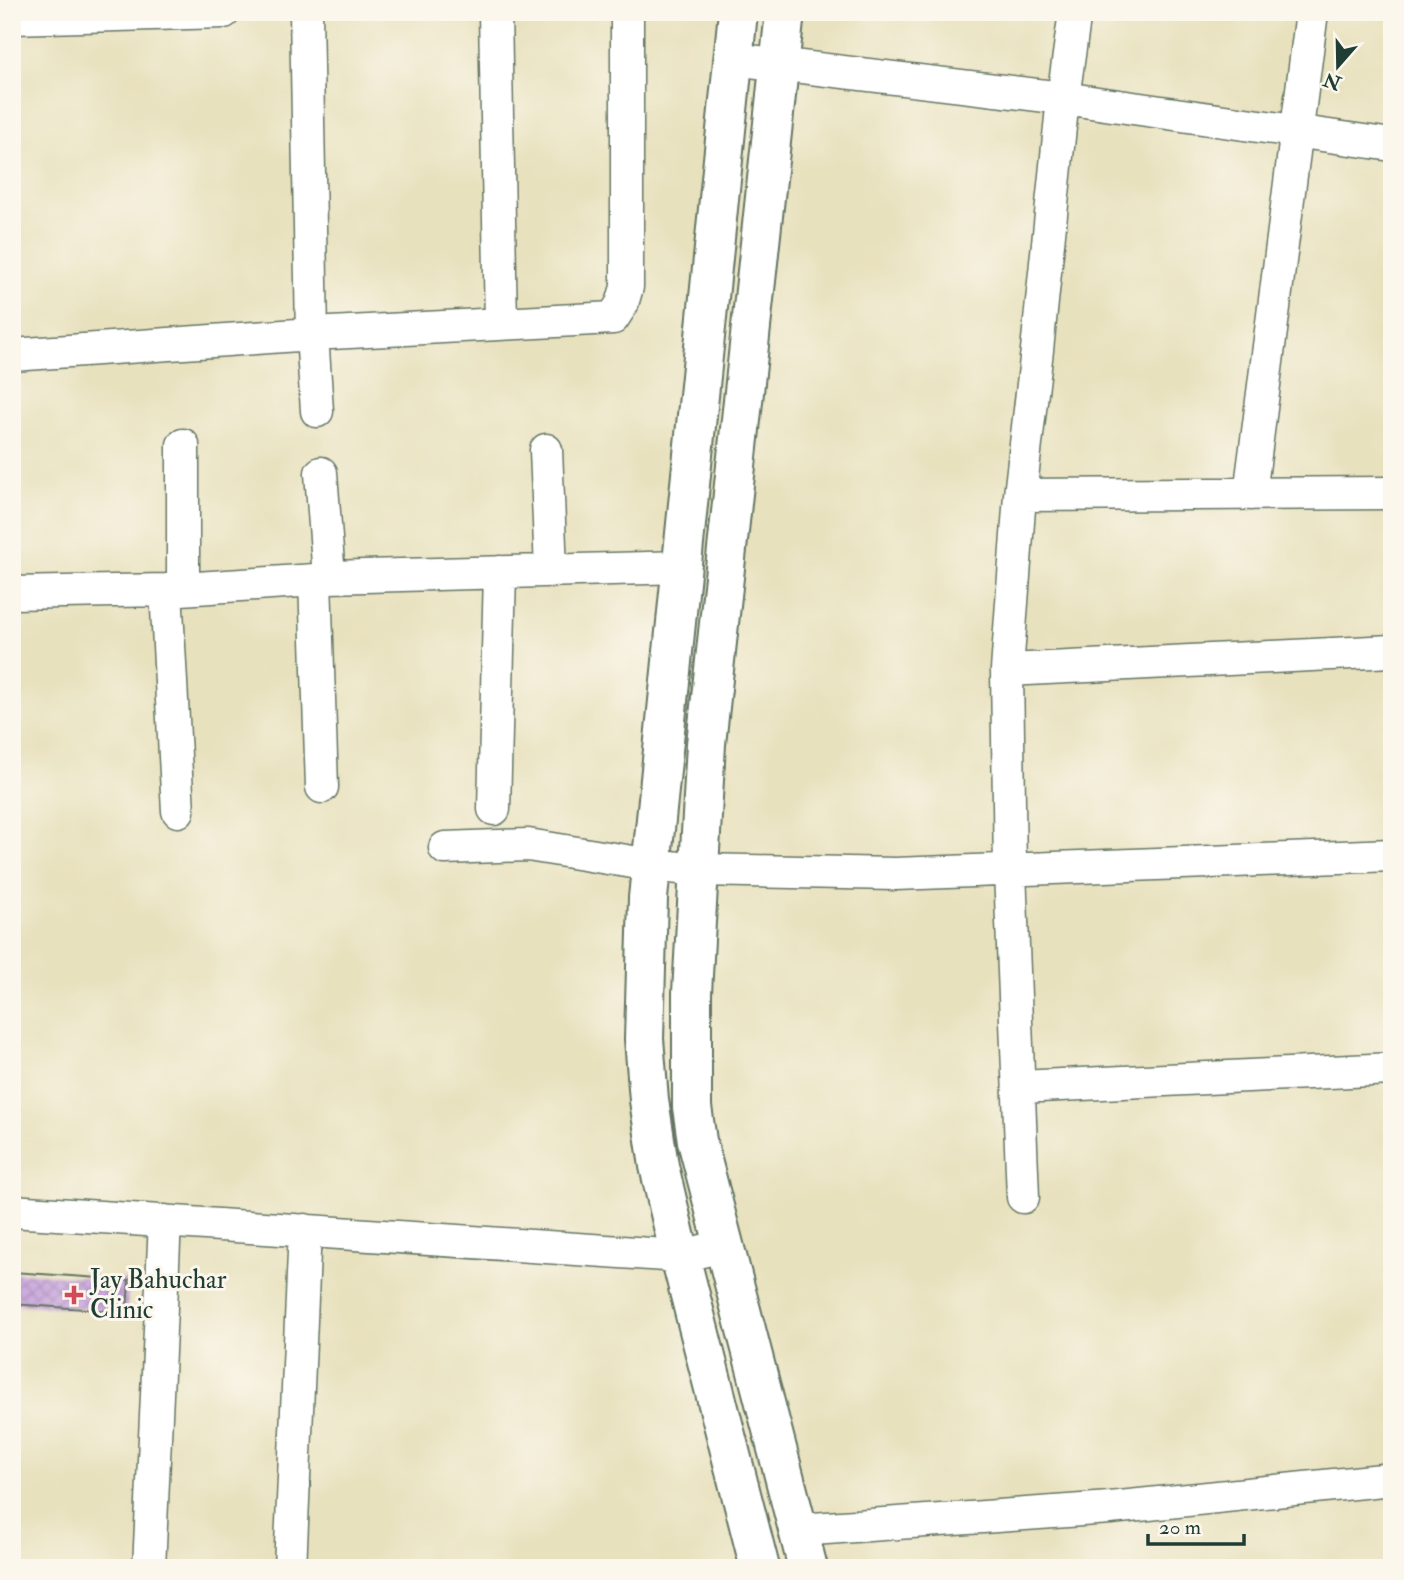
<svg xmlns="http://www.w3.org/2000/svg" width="1404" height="1580" font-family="'IM FELL Double Pica',serif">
<defs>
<pattern id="building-cross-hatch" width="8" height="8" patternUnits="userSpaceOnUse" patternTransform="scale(1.75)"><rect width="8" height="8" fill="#c49cdc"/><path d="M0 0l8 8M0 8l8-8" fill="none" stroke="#9f80b3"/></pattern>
</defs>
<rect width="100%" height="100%" fill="#fbf7ec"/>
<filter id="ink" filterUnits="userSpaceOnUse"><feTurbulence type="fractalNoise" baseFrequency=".0143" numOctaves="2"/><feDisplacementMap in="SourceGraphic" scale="14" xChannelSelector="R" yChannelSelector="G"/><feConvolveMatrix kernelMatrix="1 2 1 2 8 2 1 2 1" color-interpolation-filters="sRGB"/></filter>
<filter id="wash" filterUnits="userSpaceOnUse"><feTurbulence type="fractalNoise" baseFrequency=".00686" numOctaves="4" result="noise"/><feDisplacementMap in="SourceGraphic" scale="28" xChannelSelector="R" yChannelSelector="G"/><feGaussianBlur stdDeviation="1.57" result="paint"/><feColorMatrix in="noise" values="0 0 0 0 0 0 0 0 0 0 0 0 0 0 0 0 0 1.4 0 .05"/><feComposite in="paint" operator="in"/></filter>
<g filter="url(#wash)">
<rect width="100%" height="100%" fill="#e8e1be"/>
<g id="blocks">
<path fill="url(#building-cross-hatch)" d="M12,1272L129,1280L127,1312L12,1304Z"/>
</g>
</g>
<g filter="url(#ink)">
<use href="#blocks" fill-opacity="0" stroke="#657664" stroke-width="2"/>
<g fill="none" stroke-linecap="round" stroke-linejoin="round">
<defs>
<path id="minor" d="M306,12L312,334L317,411
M495,12L501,324
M12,18L224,12
M733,59L1063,98L1392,145
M12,355L312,334L613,318L622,304L627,287V12
M183,445V588
M546,450L551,570
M321,473L329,577
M1250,494L1312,12
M1020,495L1392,493
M315,580L322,787
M166,590L178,811
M12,593L166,590L315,580L329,577L682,567
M1007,670L1392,651
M494,809L500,572
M445,848L528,845L651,865L699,870L895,874L1392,855
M1019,1087L1392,1069
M1023,1197L1010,871L1007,670L1020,495L1037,350L1063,98L1075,12
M12,1211L680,1256L724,1246
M798,1530L1110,1508L1392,1479
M149,1568L165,1221
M290,1568L305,1230"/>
<path id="tertiary" d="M738,12L648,898L644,1039L649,1100L659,1166L680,1256L760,1568
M785,12L706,744L692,993V1107L697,1141L808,1568"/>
</defs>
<use href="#minor" stroke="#657664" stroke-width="35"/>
<use href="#tertiary" stroke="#657664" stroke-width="42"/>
<use href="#minor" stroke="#fff" stroke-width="32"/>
<use href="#tertiary" stroke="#fff" stroke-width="38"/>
</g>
</g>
<path fill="#d1495b" stroke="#fbf7ec" stroke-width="2.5" d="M70.5 1284.5h7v7h7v7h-7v7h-7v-7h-7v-7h7z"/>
<g text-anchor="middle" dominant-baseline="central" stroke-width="6" stroke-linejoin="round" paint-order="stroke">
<g font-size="26" fill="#1f3d34" stroke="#fbf7ec" text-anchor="start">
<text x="90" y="1280">Jay Bahuchar<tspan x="90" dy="30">Clinic</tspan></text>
</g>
</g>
<rect width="1404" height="1580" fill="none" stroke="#fbf7ec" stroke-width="42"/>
<g transform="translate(1338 66) rotate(200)" stroke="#fbf7ec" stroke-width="5" paint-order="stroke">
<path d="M0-5L12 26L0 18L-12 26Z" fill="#1f3d34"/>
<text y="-10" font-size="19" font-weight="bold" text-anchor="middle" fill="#1f3d34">N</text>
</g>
<path d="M1148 1534v10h96v-10" fill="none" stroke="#1f3d34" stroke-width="3.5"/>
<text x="1159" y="1534" font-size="21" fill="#1f3d34" stroke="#fbf7ec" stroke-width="5" paint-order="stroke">20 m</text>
</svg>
